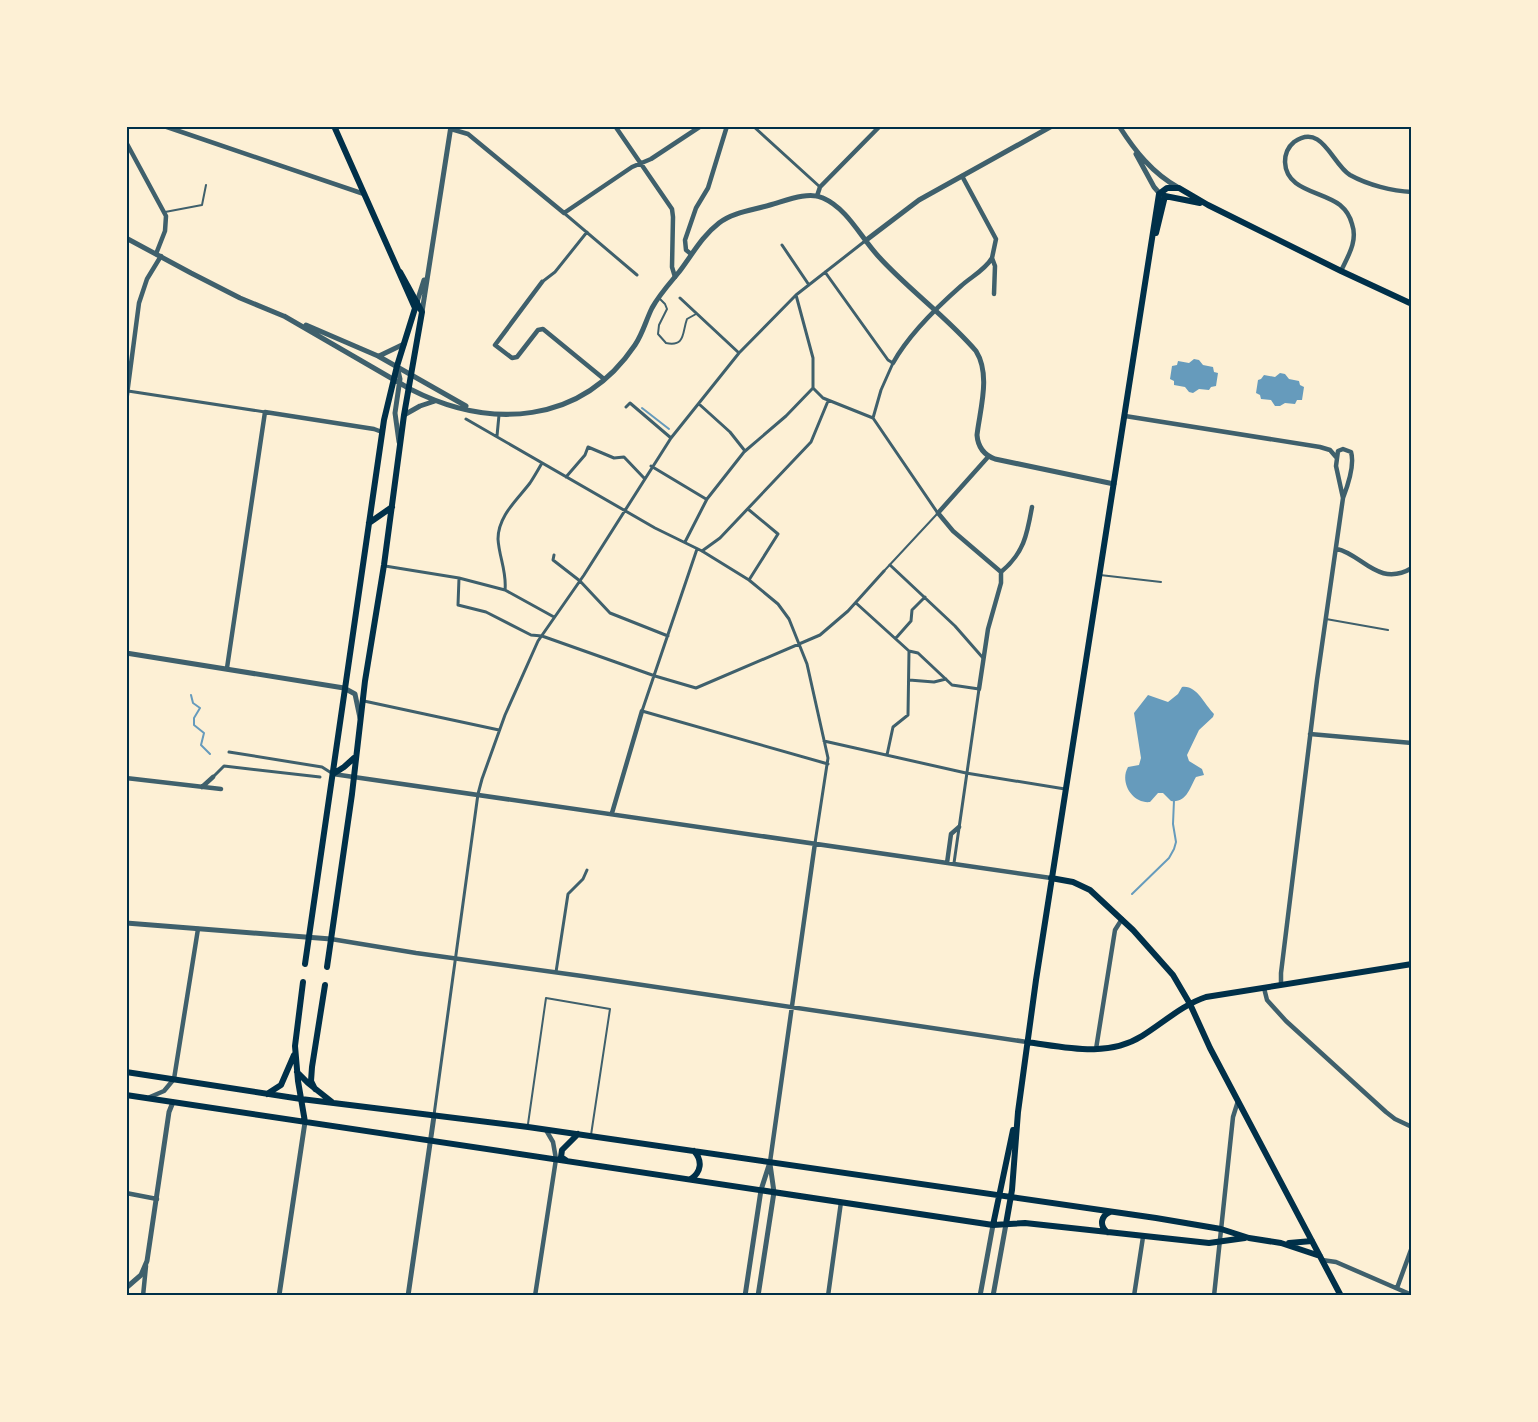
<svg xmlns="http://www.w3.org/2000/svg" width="1538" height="1422" font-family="'Exo 2',sans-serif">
<rect width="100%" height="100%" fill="#fdf0d5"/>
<path fill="#669bbc" d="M1194,359L1199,360L1203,365L1213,367L1214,372L1218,373L1216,386L1211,387L1209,390L1199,389L1193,393L1189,392L1185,387L1174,385V381L1170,379L1172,366L1177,365L1178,361L1189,363Z
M1280,373L1285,374L1289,379L1299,381L1300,385L1304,387L1302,400H1297L1295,404L1285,403L1280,406H1275L1271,400L1261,399L1260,395L1256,393L1258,380L1261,379L1264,375L1275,377Z
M1182,687C1197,685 1204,704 1214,714L1213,717L1199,730L1187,755L1189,761L1202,769L1204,775L1196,777C1190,787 1187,803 1171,801L1163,793H1158L1150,802C1133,804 1119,783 1128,767L1139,765L1141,758L1134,713L1148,695L1168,702L1178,694Z"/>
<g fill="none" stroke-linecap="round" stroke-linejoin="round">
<path stroke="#669bbc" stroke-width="2" d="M642,408L669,429
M191,695L193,703L200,708L194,718V725L204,733L201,745L210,754
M1132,894L1169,858L1174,849L1176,842L1173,824L1174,800"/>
<path stroke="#3f606c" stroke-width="2" d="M165,212L202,205L206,185
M660,299L665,304L667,309L659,325L658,334L666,343C686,347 682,332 687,319L696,314
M884,571L937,514
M1100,575L1161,582
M1326,619L1388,630
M528,1124L546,998L610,1009L591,1135"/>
<path stroke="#3f606c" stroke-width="3" d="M753,126L820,187
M564,213L637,275
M782,245L809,285
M825,272L888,360L893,363L881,390L873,418
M542,282L555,272L587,232
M796,295L813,358V388L823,398L873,418L937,512
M680,298L739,353
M128,391L265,412
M699,404L730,432L745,451
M626,407L630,403L671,438
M466,419L655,528L702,551L749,580L778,604L789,619L807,664L828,758L815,843
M497,436L499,415
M651,466L706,499
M566,477L585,455L588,447L614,458L624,457L644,478
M748,509L778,534L749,580
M685,542L707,499L744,452L786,416L813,388
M697,549L642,711L828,764
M702,551L720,538L811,442L828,401
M554,555L553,560L580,581L610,613L668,636
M890,565L955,626L983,658
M385,566L459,578L505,590L554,617
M459,578L458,605L486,612L531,635L542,636L655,676L696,688L820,635L848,611L884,571
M505,590C507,572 499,557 498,539C498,516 517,500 530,483C534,477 538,470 542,463
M856,603L909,651L918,653L952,685L979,689L954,863
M896,638L911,621L912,610L925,597
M909,680L934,682L946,679
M364,701L499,730
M824,741L966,773L1065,789
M229,752L322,767L333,774
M887,755L893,727L908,715L909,651
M213,777L224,766L320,777
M556,972L568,894L583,879L587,870
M434,1115L478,794L482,779L505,715L538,641L584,575L671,438L739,353L796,295L865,241"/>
<path stroke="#3f606c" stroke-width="4.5" d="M164,126L364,194
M615,126L672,209L673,217L672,267L675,277
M451,129L468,134L564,213L632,167L651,159L701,126
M126,142L166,216L165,231L156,254
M962,176L996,239L992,258L995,266L994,294
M817,196L820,187L880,126
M691,254L686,250L685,240L696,208L708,188L727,126
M1341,271C1348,256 1358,241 1352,224C1350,216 1346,210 1340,205C1322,191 1286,191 1285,162C1285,155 1288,147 1294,142C1322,122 1332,164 1350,175C1368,185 1392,191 1412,192
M542,282L495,345L512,358L517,357L538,330L543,329L604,379
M893,363C909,334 936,308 961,286C971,277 985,270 992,258
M126,402L139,303L147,279L161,256
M1125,416L1320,447L1330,450L1336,457
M988,457L938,513L953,531L1001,572
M1337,549C1362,554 1378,588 1412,568
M1001,572C1024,553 1027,535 1032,507
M227,668L265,412L374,429L382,432
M979,689L988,629L1001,583V572
M1310,734L1412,743
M333,774L1051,878
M126,778L221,789
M202,787L213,777
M612,813L642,711
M947,863L951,834L959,827
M331,939L416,953L582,976L1027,1042
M1281,985V973L1317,680L1343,498C1348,485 1355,465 1351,452L1343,449L1338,451L1336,466L1343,498
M1264,988L1267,1000L1286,1021L1386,1112L1395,1119L1412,1127
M1096,1049L1115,930L1122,919
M150,1097L164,1091L174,1079L198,929
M770,1162L815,843
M126,1193L157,1199
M1322,1260L1336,1262L1412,1295
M1397,1288L1412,1247
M143,1296L146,1266
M535,1296L556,1159L553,1142L546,1130
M828,1296L841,1202
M1134,1296L1143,1237
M1214,1296L1233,1117L1238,1101"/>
<path stroke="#3f606c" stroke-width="5" d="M1119,126C1135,151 1152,173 1179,188
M1136,154L1154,187L1161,195
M126,238L191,273L240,298L286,317
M865,241L919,200L1052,126
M417,302L424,280
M422,312L451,126
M284,316L410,389C490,430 581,425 635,345C643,333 646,320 652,308C659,295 670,283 679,272C692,255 702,236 719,223C733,212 754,210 770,205C785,201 808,191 823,198C848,209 861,238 879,257C909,290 947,317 976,351C991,375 980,409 977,435C978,448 984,455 995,459L1114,484
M306,325L378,356L466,406
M379,356L404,344
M397,366L400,379L395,413L399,442
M404,415L420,406L435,401
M126,653L344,688L355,694L360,718
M126,923L331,939
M126,1288L141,1275L147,1261L169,1112L173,1102
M279,1296L305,1122
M408,1296L434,1116
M745,1296L761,1190L770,1162
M758,1296L774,1192L770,1164
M980,1296L993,1225
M993,1296L1006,1224"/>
<path stroke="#003049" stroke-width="6" d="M334,126L415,308
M1156,233L1165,196L1200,203
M369,523L392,507
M333,774L344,767L354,758
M1051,878L1073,882L1090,890L1133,930L1173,975L1190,1004L1210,1048L1341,1296
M305,964L384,420L397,366L417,302
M327,967L352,794L365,681L384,565L404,415L422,312L400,272
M303,982L295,1046L298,1081L305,1122
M1027,1042C1065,1047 1107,1058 1142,1036C1163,1023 1182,1005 1206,997L1412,964
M126,1072L301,1099L528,1127L1156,1218L1221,1229L1249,1238L1281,1243L1320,1256
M297,1072L308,1083L332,1102
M315,1089L311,1081L312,1067L325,985
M267,1094L281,1085L294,1055
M126,1095L993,1225L1025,1223L1209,1243L1245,1238
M567,1161L561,1157L562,1150L578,1134
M691,1179C701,1172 703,1161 694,1151
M1006,1224L1012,1190L1018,1112L1036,980L1159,194L1167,188H1179L1208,205L1341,271L1412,304
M993,1225L1013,1130
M1107,1232C1099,1225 1101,1216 1110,1212
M1289,1243L1312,1241"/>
</g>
<rect width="1538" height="1422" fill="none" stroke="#fdf0d5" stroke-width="255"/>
<rect x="128" y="128" width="1282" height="1166" fill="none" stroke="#003049" stroke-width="2"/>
</svg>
